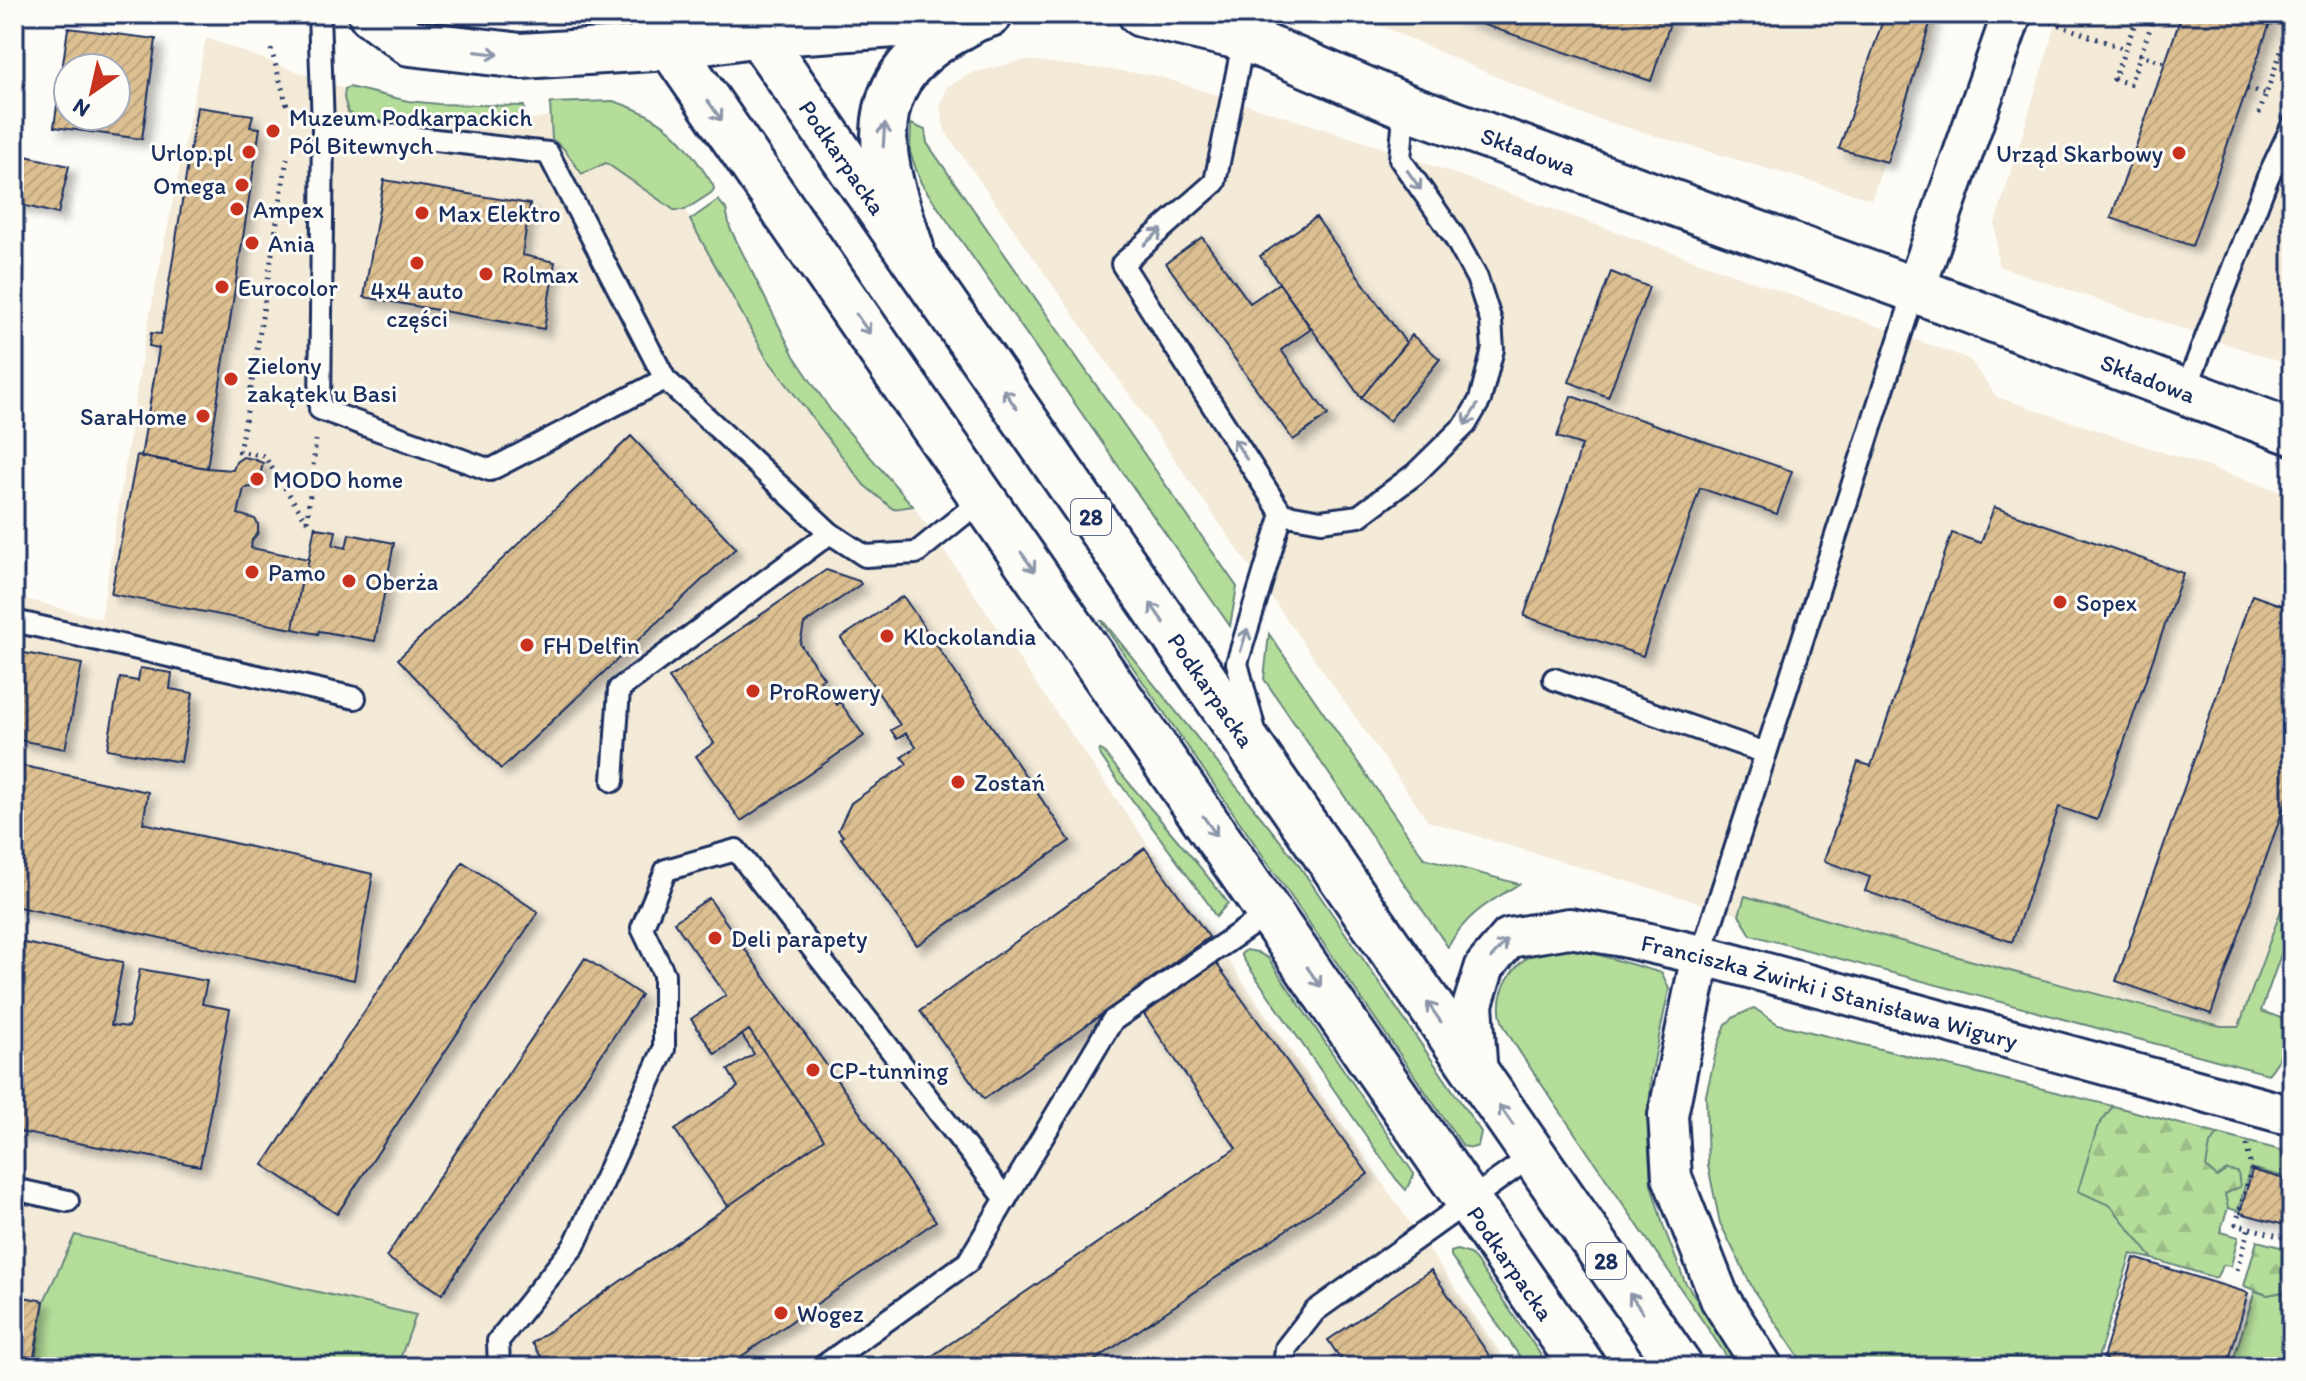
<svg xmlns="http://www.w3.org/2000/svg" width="2306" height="1381" font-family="Itim,sans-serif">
<defs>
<pattern id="forest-firs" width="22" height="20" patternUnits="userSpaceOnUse" patternTransform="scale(2)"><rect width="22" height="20" fill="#b4dd9a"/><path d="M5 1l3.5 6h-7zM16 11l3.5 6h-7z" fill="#9abe87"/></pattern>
<pattern id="building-hatch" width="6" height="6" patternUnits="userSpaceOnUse" patternTransform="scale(2)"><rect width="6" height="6" fill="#ddc091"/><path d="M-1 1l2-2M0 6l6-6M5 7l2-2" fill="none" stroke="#bda57f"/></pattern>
<filter id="shadow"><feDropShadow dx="7" dy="7" stdDeviation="4" flood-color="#0004"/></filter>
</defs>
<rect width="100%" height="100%" fill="#fdfcf7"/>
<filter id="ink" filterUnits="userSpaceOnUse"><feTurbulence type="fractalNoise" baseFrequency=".0125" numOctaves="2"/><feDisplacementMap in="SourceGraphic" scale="16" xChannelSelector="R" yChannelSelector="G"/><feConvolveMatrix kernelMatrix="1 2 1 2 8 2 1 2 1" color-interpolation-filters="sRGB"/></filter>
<g filter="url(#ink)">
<path fill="#f3ead8" d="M1354,14H1940L1871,199L1581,114Z
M2059,14H2292V366L1998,266L1995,224Z
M206,38L345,89L344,98L373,124L415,116L525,120L551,116L552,139L564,149L582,174L606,163L674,210H685L766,357L864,485L893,509L913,506L1510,1367H397L415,1316L44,1301L34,1367H14V596L101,619L144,344Z
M1026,60L1154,75L1377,146L1969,359L1997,397L2292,495V880L2239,1026H2221L2102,997L1878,936L1746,896L1739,915L1428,821L945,131L940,107L947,87L972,73Z"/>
<path fill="#b4dd9a" stroke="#68867c" stroke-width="2" d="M349,87L408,101L438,104L524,106L525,120L415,116L373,124L362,121L348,112L344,98L345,89Z
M613,101C668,118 682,138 713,185L714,189L711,193L685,210H674L606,163L582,174L564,149L552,139L550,103Z
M911,124L925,130L927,143L1237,587L1230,626L921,183L910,152Z
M718,200L726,209L730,228L794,356L833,414L913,506L893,509L864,485L766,357L690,220Z
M1101,621H1103L1294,858L1481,1132L1478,1146L1472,1148L1463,1146Z
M1269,634L1424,858L1519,884C1489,902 1465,915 1448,947L1264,679Z
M1100,750L1103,751C1143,802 1189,850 1228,903L1216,917L1211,909L1210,906L1111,771L1099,753Z
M2292,880V923L2261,1011C2268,1014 2279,1016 2285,1021C2297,1030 2276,1066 2268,1074L1751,935L1739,915L1745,896C1903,943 2062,986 2221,1026H2239Z
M1571,947L1662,973L1669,989L1651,1076L1648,1132L1651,1184L1664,1228L1685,1282L1744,1367H1734L1521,1054C1515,1044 1506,1032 1502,1021C1493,992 1514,961 1540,950C1549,946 1561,947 1571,947Z
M1246,950L1257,952L1268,958L1414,1174L1406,1190L1396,1179L1244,960L1241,954Z
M1754,1008L1778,1024L2113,1106L2097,1128L2111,1206L2153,1259L2131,1254L2095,1367H1806L1754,1291L1720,1223L1708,1166L1706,1095L1717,1048L1726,1024L1734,1017Z
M2218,1134L2292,1153V1179L2250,1168L2238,1211L2228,1208L2224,1194L2228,1191L2205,1167L2210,1144Z
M75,1235L416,1315L397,1367H34L44,1301Z
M1457,1250L1470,1254L1476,1261L1549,1367H1527L1451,1256V1252Z
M2255,1291L2267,1295L2283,1292L2287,1307L2281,1323L2283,1335L2292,1351V1367H2231Z"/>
<path fill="url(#forest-firs)" stroke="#68867c" stroke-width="2" d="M2113,1106L2218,1134L2210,1144L2206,1167L2217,1177L2227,1170L2238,1172L2240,1187L2225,1194L2228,1208L2220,1232L2238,1237L2231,1266L2223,1265L2216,1278L2153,1259L2111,1206L2078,1191L2097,1128Z
M2257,1241L2292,1250V1351L2283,1335L2281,1323L2287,1307L2283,1292L2267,1295L2244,1286Z"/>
<path fill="url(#building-hatch)" stroke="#1b2f5e" stroke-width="2" fill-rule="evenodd" filter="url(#shadow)" d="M1452,14H1673L1651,81Z
M1885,14H1933L1887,162L1839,149Z
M2182,14H2273L2192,246L2111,218Z
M68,28L156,39L142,139L54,127ZM68,68H116V116H68Z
M197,107L253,115L250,127L260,128L207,468L141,457L159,348L149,346L151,333L161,334Z
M17,154L69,166L58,214L14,203V165Z
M384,180L530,204L522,255L555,262L544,329L364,297Z
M1316,217L1406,343L1361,398L1260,256Z
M1202,237L1250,303L1279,283L1311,329L1281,350L1328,415L1293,440L1166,263Z
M1611,272L1649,287L1608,397L1569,382Z
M1412,335L1440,359L1389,421L1361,398Z
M1571,396L1792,471L1777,514L1700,488L1643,656L1524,616L1582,445L1557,437Z
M631,436L736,548L501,769L398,659Z
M137,455L207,468L233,470L236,462L243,457L253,459L263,463L259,480L252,487L244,488L238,514L255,519L258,524V533L252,540L251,548L309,559L306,574L303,573L293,629L111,594Z
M1994,507L2183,573L2097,820L2059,807L2012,942L1865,891L1870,877L1824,861L1858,762L1871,766L1952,533L1981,543Z
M315,525L316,528L336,531L333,545L346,548L349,534L394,543L375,641L319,631L318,634L293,629L303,573L306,574Z
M826,570L859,581L861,584L804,624L800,644L824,678L820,680L837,705L840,702L864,736L741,821L696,756L714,743L669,678Z
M2252,595L2292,609V784L2211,1014L2116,981Z
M903,596L1070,841L917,945L841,838L843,836L838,830L851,803L907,764L902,757L916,747L906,733L897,739L891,730L900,725L841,638Z
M14,651L82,664L65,749L14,739Z
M140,668L172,673L170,689L193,693L181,762L107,749L120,678L138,681Z
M14,764L148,792L143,823L373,874L354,980L14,906Z
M1145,848L1209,937L984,1099L920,1011Z
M463,862L538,912L337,1214L263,1165Z
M709,898L936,1221L726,1367H548L532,1343L824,1139L749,1030L715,1054L691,1019L726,995L674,922Z
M14,941L123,962L111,1025L129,1027L140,969L207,981L202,1004L230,1009L200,1166L14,1131Z
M585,958L641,995L442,1294L386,1257Z
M1216,963L1368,1174L1085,1367H916L1236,1148L1144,1014Z
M749,1030L824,1139L728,1206L675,1130L738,1087L728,1070L754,1054L742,1035Z
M2252,1170L2292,1181V1227L2240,1213Z
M2134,1258L2248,1293L2227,1367H2103L2106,1359L2103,1358Z
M1431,1270L1497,1367H1346L1328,1340Z
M14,1295L44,1301L32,1367H14Z"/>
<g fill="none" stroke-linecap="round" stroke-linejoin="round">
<defs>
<path id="service" d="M319,14L323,127L320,409L490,470L665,379L548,153L323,127
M1244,38L1215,182L1122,264L1282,514L1321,521L1359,516L1415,474L1466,424L1480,400L1493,349L1491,321L1477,278L1454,236L1400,159L1405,106
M2185,392L2268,177L2292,126
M830,533L865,556L916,553L984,498
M14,621L355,698
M1554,679L1766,753
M1254,727L1237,663L1282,514
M613,781L619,689L830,533L665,379
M1701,955L1915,290
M14,1189L68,1201
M499,1367L498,1341L574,1246L664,1049V974L642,928L666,870L736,850L1006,1199
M822,1367L968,1262L1112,1021L1270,912
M1284,1367L1286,1348L1315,1311L1533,1155"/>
<g id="minor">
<path d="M1915,290L2012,14"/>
<path d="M1701,955L1668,1115L1672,1177L1720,1299L1763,1367"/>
<path id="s1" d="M1478,1076L1473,1004L1485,966L1509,938L1569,928L1623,937L1701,955L2292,1116"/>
</g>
<g id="tertiary">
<path d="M371,14L410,43L521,56L670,47L759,34L972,20L990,14"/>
<path id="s2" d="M1141,14L1244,38L1405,106L1915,290L2292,432"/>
<path d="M911,248C888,177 857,104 928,48C941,38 956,30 970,22"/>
</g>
<g id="primary">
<path id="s3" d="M648,14L1583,1367"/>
<path id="s4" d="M744,14L1680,1367"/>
</g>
</defs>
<use href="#service" stroke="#1b2f5e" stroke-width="26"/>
<use href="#minor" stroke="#1b2f5e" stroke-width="44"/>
<use href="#tertiary" stroke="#1b2f5e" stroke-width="50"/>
<use href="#primary" stroke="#1b2f5e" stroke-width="50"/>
<path stroke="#1b2f5e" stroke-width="5" stroke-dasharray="2 6" stroke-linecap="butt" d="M2051,22L2125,49
M2152,23L2130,84L2114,79L2137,18L2152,23L2155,14
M271,49L288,109
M2139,54L2165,63
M2247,89L2266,94
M2259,114L2292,20
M287,158L249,401L239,451L264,456L307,522
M307,521L316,440
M2247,1145L2251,1170L2236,1224L2292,1240
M2237,1270L2249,1227"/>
<use href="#service" stroke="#fdfcf7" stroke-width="20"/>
<use href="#minor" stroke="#fdfcf7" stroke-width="38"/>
<use href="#tertiary" stroke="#fdfcf7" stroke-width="44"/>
<use href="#primary" stroke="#fdfcf7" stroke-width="44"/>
</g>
<defs><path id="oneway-shaft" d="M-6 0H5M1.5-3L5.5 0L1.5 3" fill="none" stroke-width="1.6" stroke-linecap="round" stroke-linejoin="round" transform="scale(2)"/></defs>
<g stroke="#8c96aa">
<use href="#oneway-shaft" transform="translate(487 53) rotate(7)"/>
<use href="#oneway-shaft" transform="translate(715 111) rotate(55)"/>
<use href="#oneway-shaft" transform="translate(884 135) rotate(-86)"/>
<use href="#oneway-shaft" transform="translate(1414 180) rotate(55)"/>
<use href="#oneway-shaft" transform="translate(1153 237) rotate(-42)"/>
<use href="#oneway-shaft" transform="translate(863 324) rotate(55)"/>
<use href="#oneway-shaft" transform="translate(1010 399) rotate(-125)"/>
<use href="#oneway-shaft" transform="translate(1471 415) rotate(122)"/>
<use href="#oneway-shaft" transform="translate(1240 449) rotate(-123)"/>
<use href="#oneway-shaft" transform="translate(1028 562) rotate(55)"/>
<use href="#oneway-shaft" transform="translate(1157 613) rotate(-125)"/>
<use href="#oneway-shaft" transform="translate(1244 640) rotate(-73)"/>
<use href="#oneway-shaft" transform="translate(1210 826) rotate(55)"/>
<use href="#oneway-shaft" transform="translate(1499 949) rotate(-49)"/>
<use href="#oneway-shaft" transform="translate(1314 977) rotate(55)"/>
<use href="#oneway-shaft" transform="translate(1434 1012) rotate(-125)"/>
<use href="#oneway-shaft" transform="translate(1506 1115) rotate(-125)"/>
<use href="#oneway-shaft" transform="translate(1636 1303) rotate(-125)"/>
</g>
</g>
<g fill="#c8321e" stroke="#fdfcf7" stroke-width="3">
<circle cx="273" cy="131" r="8"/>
<circle cx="249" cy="152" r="8"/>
<circle cx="2179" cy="153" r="8"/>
<circle cx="242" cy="185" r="8"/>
<circle cx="237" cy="209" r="8"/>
<circle cx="422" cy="213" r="8"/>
<circle cx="252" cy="243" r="8"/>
<circle cx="417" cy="263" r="8"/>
<circle cx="486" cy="274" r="8"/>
<circle cx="222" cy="287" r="8"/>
<circle cx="231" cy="379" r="8"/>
<circle cx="203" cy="416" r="8"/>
<circle cx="257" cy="479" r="8"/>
<circle cx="252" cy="572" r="8"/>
<circle cx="349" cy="581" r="8"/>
<circle cx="2060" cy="602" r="8"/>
<circle cx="887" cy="636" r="8"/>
<circle cx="527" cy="645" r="8"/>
<circle cx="753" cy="691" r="8"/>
<circle cx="958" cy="782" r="8"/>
<circle cx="715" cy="938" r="8"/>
<circle cx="813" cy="1070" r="8"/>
<circle cx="781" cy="1313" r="8"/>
</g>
<g text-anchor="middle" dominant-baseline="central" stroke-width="6" stroke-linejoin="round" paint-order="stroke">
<g fill="#fdfcf7" stroke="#5f6c8c" stroke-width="2">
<rect x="1071" y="499" width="40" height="36" rx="6"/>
<rect x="1586" y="1243" width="40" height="36" rx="6"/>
</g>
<g font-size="22" font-weight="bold" fill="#1b2f5e">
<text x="1091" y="517">28</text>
<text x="1606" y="1261">28</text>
</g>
<g font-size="24" fill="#1b2f5e" stroke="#fdfcf7" text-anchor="start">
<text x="289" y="117">Muzeum Podkarpackich<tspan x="289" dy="28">Pól Bitewnych</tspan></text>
<text x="233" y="152" text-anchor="end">Urlop.pl</text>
<text x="2163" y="153" text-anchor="end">Urząd Skarbowy</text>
<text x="226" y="185" text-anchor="end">Omega</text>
<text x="253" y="209">Ampex</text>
<text x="438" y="213">Max Elektro</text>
<text x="268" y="243">Ania</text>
<text x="502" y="274">Rolmax</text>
<text x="238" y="287">Eurocolor</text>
<text x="417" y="290" text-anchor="middle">4x4 auto<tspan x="417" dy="28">części</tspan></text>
<text x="247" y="365">Zielony<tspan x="247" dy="28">zakątek u Basi</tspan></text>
<text x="187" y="416" text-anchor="end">SaraHome</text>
<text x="273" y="479">MODO home</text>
<text x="268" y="572">Pamo</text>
<text x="365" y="581">Oberża</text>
<text x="2076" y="602">Sopex</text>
<text x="903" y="636">Klockolandia</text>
<text x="543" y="645">FH Delfin</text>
<text x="769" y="691">ProRowery</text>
<text x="974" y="782">Zostań</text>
<text x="731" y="938">Deli parapety</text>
<text x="829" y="1070">CP-tunning</text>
<text x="797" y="1313">Wogez</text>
</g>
<g font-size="24" fill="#1b2f5e" stroke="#fdfcf7">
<text stroke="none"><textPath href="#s2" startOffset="412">Składowa</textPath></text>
<text stroke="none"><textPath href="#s4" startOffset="174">Podkarpacka</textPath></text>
<text stroke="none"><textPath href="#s2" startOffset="1072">Składowa</textPath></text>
<text stroke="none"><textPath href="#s4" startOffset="822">Podkarpacka</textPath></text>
<text stroke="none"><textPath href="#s1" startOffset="478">Franciszka Żwirki i Stanisława Wigury</textPath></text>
<text stroke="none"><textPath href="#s3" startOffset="1518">Podkarpacka</textPath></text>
</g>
</g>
<rect width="2306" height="1381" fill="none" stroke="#fdfcf7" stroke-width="48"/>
<rect x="24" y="24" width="2258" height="1333" fill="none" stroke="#1b2f5e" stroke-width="3" filter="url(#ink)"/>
<g transform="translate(92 92) rotate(214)"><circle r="38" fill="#fdfcf7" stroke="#a3aaba" stroke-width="2"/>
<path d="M0-6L14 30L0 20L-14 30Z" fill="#c8321e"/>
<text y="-12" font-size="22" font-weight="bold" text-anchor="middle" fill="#1b2f5e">N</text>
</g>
</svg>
